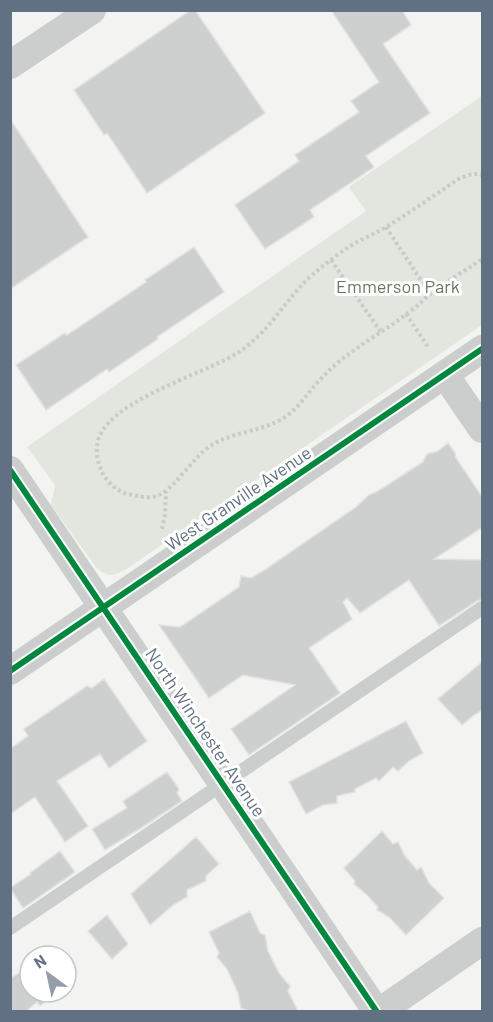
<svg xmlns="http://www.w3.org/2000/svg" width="493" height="1022" font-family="Barlow,sans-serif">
<rect width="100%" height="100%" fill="#f3f3f1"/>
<path fill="#e2e6df" d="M482,96V325L125,570C111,577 108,577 96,567L51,505L55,485L27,447L366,211L349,187Z"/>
<path fill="#cecfcf" stroke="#e2e2e1" stroke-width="1.5" d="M191,10H195L265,113L147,193L107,133L104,135L74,90Z
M331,10H402L411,25L383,44L430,113L366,156L374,167L310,210L314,217L265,249L235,205L299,161L295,155L359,112L351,101L379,82Z
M10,119L88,237L10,289Z
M194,247L224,292L157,337L158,339L109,372L107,369L46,410L16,365L65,333L67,335L146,282L145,280Z
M448,443L455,453L456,458L483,498V527L434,559L483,560V599L477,601L439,626L409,580L360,613L347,598L343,602L352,619L309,648L340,693L249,755L231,729L295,685L243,675L209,698L159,625L180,627L239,587L241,576L251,578L263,571L356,507L369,495L378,491L423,462L427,454L438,451Z
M483,661V710L474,715L462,725L438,699Z
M104,679L147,741L109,768L100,754L57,781L88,826L65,842L35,797L10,814V749L28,736L24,729L87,686L92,688Z
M406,721L423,753L409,761L398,771L393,767L379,781L376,778L355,789V792L337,796V803L323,805L306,814L289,782Z
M167,772L179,789L177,793L182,801L141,828L105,850L92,829L127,808L123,801Z
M382,831L393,844L398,842L405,856L417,870L421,867L429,883L444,898L406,935L389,917L377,910L378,907L367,895L354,884L355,881L344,868Z
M196,837L219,864L206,876V881L187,890V897L173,905L150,925L131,894Z
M60,851L75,872L23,908L10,888L31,874L30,873Z
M250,911L260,933L265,935L268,951L279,973L290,986L288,991L298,1011H247L246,1010L241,1008L238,993L227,969L217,957L219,953L209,932Z
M107,915L128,944L112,959L88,931Z
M30,967V992H60L50,998L40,1006L37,1002L26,1011H10V978Z"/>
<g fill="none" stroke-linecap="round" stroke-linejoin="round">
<path stroke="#cacacb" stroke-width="4" stroke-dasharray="3 3" stroke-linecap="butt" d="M482,176L481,174H472L460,178C436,194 412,211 388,226C375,234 361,239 349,247C336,255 323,266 311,276C284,301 267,336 234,355C201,375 102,403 97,445C95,461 104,483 119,490C124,494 131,495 137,496C143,497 150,498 156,496C173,492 193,456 212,445C236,430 265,432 288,415C296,409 304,399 311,390C320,379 330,369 341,360C364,342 389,328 412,310C419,305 424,299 430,294C447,281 465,271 482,259
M386,227L430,294
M331,260L381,332
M406,314L428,347
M162,529L165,515L166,492"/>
<path stroke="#cccece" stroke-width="14" d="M10,928L482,608"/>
<path stroke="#cccece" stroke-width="28" d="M10,65L92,10
M445,375L482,429
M10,470L377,1012
M10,671L482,349
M379,1012L482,941"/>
<defs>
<path id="cycleway" d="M10,470L377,1012
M10,671L482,349"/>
</defs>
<use href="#cycleway" stroke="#fff" stroke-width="10"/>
<use href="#cycleway" stroke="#00873e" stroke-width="6"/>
</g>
<g text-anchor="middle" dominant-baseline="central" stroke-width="6" stroke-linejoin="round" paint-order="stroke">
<g font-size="18" fill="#637a60" stroke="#fff">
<text x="398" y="286">Emmerson Park</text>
</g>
<g font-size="18" fill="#617183" stroke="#fff">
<text transform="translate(238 498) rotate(-34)">West Granville Avenue</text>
<text transform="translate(206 732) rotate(56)">North Winchester Avenue</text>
</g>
</g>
<rect width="493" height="1022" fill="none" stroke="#617183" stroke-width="24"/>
<g transform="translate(48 974) rotate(327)"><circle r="28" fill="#ffffff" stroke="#c0c6cd" stroke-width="1.5"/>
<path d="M0-4.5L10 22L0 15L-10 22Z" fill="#949eaa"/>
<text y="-9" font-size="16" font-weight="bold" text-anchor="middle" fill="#617183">N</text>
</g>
</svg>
